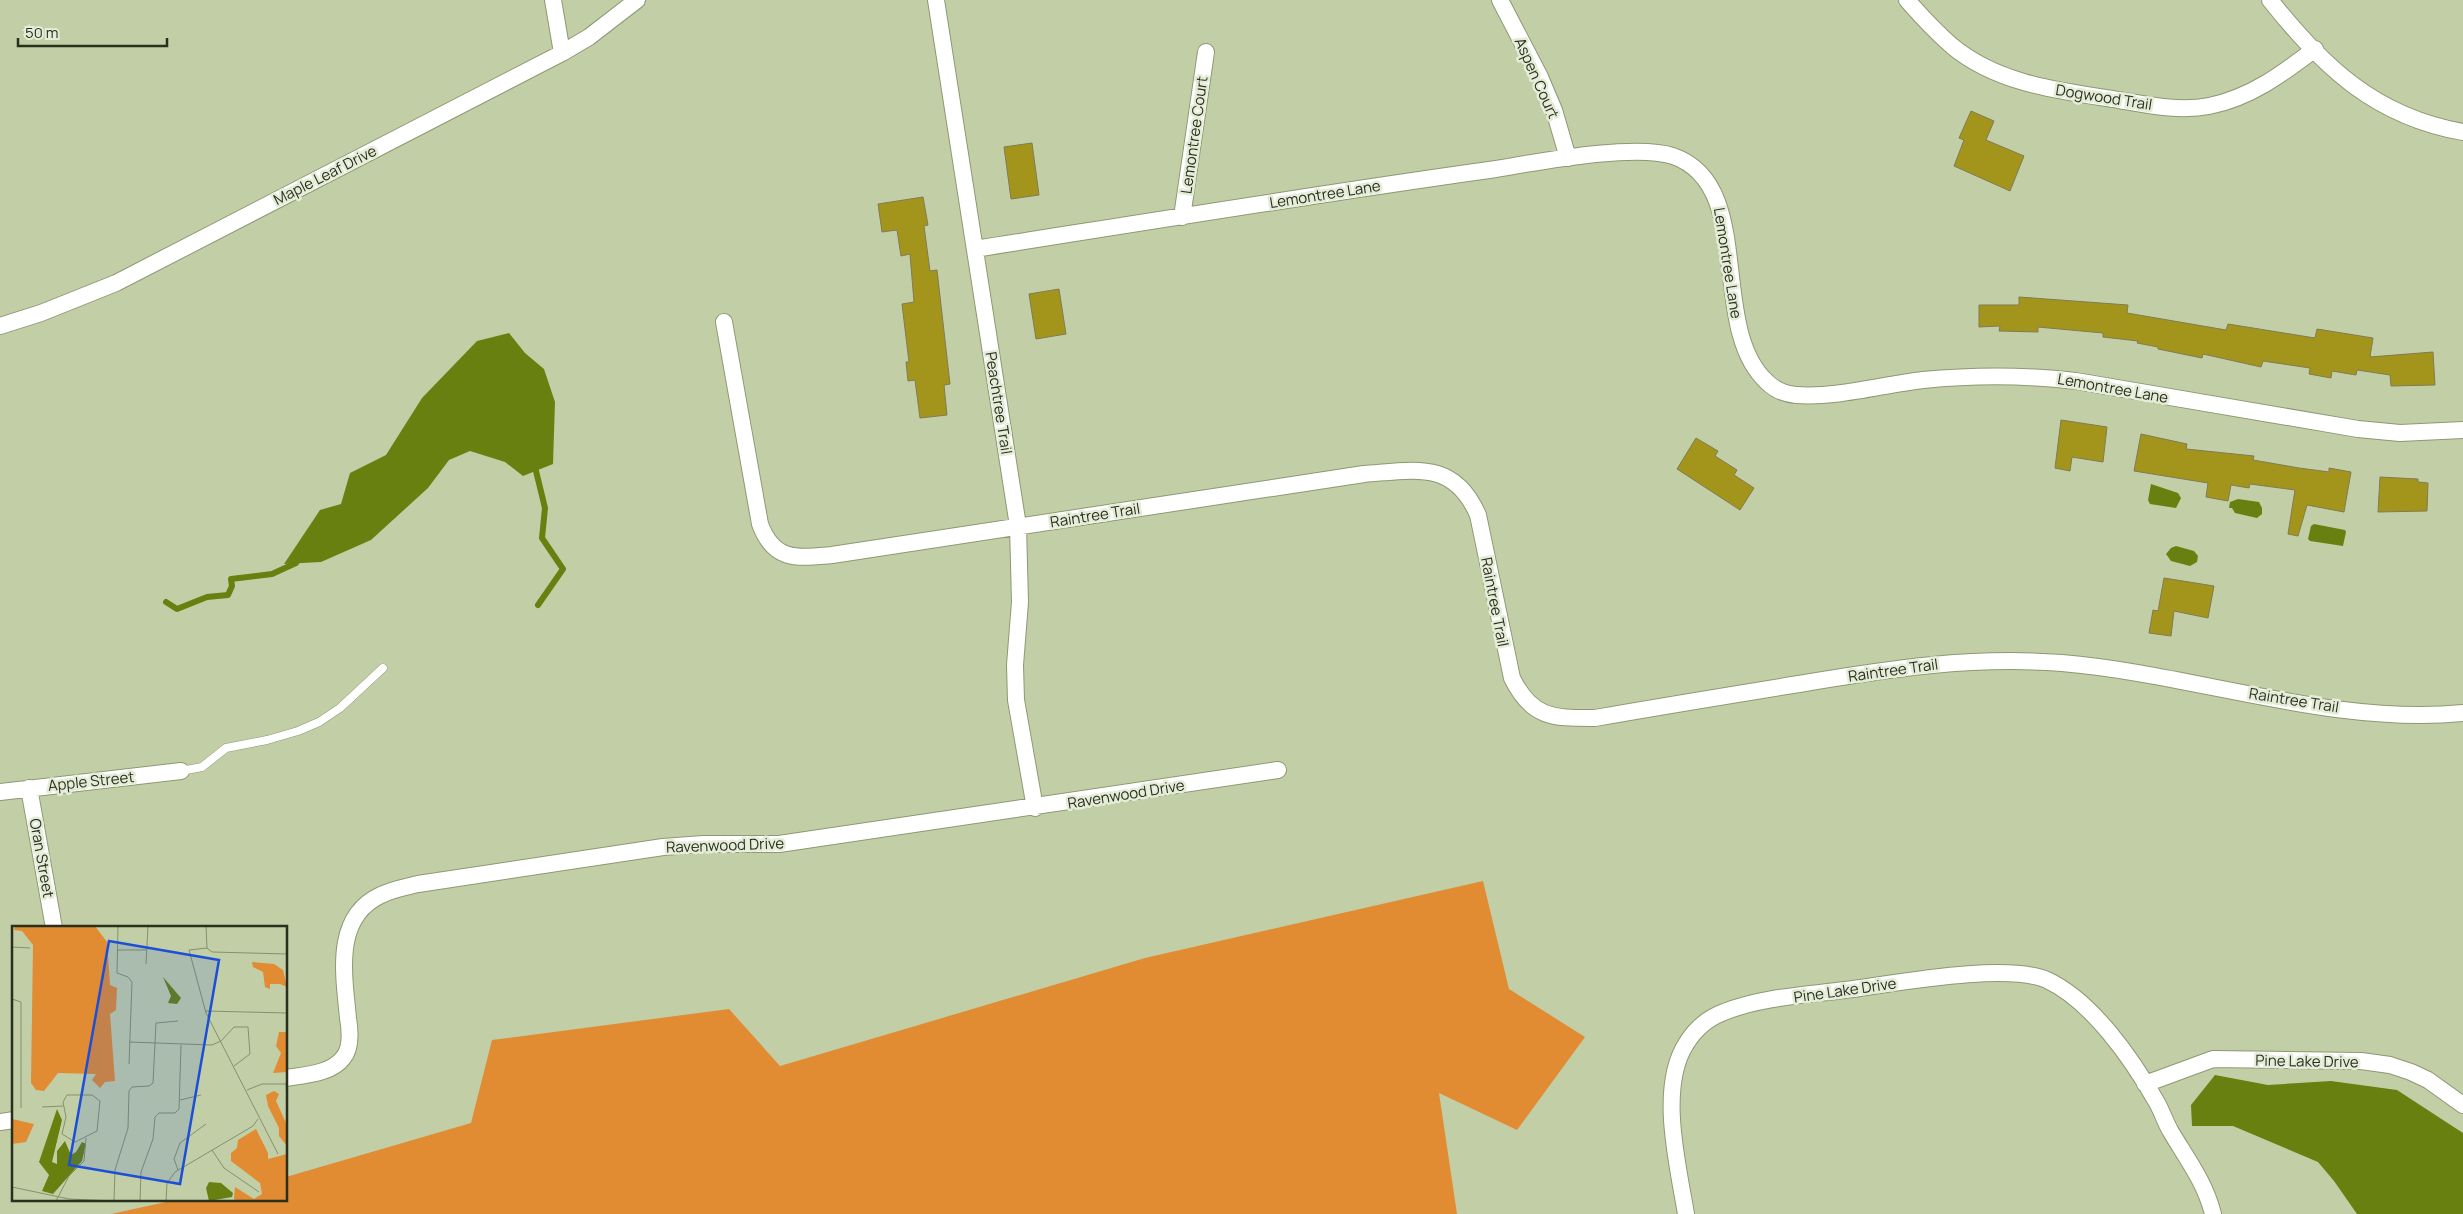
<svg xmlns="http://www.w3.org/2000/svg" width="2463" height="1214" font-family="Manrope,sans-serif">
<rect width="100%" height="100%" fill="#c2cfa6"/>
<path fill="#e18b33" d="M1483,881L1509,989L1585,1037L1517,1130L1439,1093L1457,1214H111L175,1200H286V1177L471,1123L492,1040L729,1009L780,1066L1145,958Z"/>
<path fill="#68800f" d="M509,333L525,353L544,369L555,402L553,464L523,476L505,462L470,451L449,460L428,488L371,540L321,562L284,564L320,510L341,504L350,473L386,455L422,398L477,341Z
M2151,484L2178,493L2181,498L2176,508L2150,504L2148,500Z
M2238,499L2259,502L2262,508V514L2257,518L2235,513L2232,508H2229L2230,502Z
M2314,524L2345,530L2346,532L2343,546L2310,541L2308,539L2311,526Z
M2176,546L2194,551L2198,556L2197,562L2190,566L2171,561L2166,554L2171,548Z
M2215,1075L2268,1085L2331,1081L2397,1090L2463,1133V1214H2357L2334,1181L2318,1162L2233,1126H2192L2191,1105Z"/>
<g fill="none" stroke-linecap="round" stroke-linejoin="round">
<path stroke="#68800f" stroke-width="6" d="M536,471L545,508L542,538L563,569L538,605
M166,602L177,609L207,597L228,595L232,586L231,579L272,574L296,563"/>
</g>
<path fill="#a3951b" stroke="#807b54" d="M1971,111L1994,121L1986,140L2024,156L2010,191L1954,166L1964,140L1959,138Z
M1032,143L1039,195L1011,199L1004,147Z
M923,197L928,225L924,226L930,271L937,270L950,384L944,385L947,415L920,418L915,380L908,381L906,362H909L902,304L914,302L910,254L901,256L897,230L882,232L878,204Z
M1059,289L1066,334L1036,339L1029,294Z
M2019,297L2128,305L2127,313L2226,330L2228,324L2315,338L2317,329L2373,338L2370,357L2433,352L2435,385L2391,386L2390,375L2357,370L2356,375L2332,371L2331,378L2309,374L2310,368L2263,361L2261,367L2203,354L2202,358L2158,349V347L2137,343L2138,341L2103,337V333L2038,327V332L1999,331L2000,326L1979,327V305H2019Z
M2061,420L2107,427L2103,462L2072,457L2070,471L2055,468Z
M2141,434L2187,444L2186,449L2254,456L2253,460L2299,468L2329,472V468L2351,472L2344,512L2307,505L2298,536L2288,534L2295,490L2250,484L2249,488L2231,485L2228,501L2206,497L2208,483L2134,471Z
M1696,438L1718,451L1715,456L1737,470L1734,475L1754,488L1740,510L1677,469Z
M2380,477L2418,479V482L2428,483L2427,511L2378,512Z
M2164,578L2214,586L2208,618L2174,611L2171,636L2149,633L2153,610L2158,611Z"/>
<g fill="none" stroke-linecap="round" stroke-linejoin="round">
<defs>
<path id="service" d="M181,771L202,767L226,748L267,740L298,731L319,722L340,708L383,668"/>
<path id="minor" d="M553,0L562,53
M936,0L1018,526L1020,602L1015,665L1016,700L1035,808
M1500,0L1540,77L1554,110L1568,158
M1907,0C1921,16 1936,32 1952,46C1999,85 2062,91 2119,100C2148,105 2180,112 2209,106C2250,98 2282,74 2315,49
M2270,0C2323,67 2376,117 2463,132
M1182,217L1206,52
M975,249C1146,222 1317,194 1489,170C1534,163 1633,143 1673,156C1757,185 1707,327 1767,382C1774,389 1785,394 1796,395C1837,398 1881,385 1923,380C1974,375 2025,375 2076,381L2358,429L2400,433L2463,430
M724,322L760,524C774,562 797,558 832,555L1364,474C1416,470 1454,460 1478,515L1512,678C1532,719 1554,718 1595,718C1663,706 1731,695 1799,684C1887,669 1973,656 2062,663C2193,674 2333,726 2463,713
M0,326L41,313L116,283L562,53L589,37L637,0
M29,788L54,928
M0,792L181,771
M286,1078C304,1075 331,1074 343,1058C352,1048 350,1030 348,1018C344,975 333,917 381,895C393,889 406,887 418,884L663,847L703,844H779L1278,770
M2145,1084L2213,1059L2361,1061L2390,1065L2411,1072L2428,1080L2463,1105
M0,1122L14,1120
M1686,1214C1678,1165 1658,1088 1686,1044C1695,1029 1708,1018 1724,1012C1761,997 1806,995 1845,990C1892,984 2006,962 2047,980C2092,1001 2132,1059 2156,1101C2162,1111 2165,1122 2171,1132C2187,1159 2205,1182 2213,1214"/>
</defs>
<use href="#service" stroke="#8d9972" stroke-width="9"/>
<use href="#minor" stroke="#8d9972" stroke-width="18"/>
<use href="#service" stroke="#fff" stroke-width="8"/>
<use href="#minor" stroke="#fff" stroke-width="16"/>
</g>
<g text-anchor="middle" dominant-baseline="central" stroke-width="5" stroke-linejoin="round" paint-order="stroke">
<g font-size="15" fill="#292e1e" stroke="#e5ecd8">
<text transform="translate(1537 78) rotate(66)">Aspen Court</text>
<text transform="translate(2104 97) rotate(9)">Dogwood Trail</text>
<text transform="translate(1194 135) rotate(-82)">Lemontree Court</text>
<text transform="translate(325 175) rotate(-27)">Maple Leaf Drive</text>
<text transform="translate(1325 194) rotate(-9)">Lemontree Lane</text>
<text transform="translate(1728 263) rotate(81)">Lemontree Lane</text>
<text transform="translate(2113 388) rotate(10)">Lemontree Lane</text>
<text transform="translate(999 403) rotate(81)">Peachtree Trail</text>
<text transform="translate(1095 515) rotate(-9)">Raintree Trail</text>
<text transform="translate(1495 602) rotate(79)">Raintree Trail</text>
<text transform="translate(1893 670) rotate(-8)">Raintree Trail</text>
<text transform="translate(2294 700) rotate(9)">Raintree Trail</text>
<text transform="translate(91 781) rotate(-6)">Apple Street</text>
<text transform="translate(1126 794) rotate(-9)">Ravenwood Drive</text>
<text transform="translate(725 845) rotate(-2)">Ravenwood Drive</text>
<text transform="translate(42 858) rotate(80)">Oran Street</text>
<text transform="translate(1845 990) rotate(-8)">Pine Lake Drive</text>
<text transform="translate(2307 1061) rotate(1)">Pine Lake Drive</text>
</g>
</g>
<g transform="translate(12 926)">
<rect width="275" height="275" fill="#c2cfa6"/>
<path d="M3,0H83L95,16L98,59L105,62L104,84L98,88L103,155L93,156L88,162L80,154L84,148L46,147L32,165L24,164L19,157L21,19L10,5L2,4ZM240,36L262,38L271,44L275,61L268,58H258V63L253,61L251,46L241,41ZM267,106H275V146L261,147L269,127L264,120ZM262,165L267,168L264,175L275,199V220L267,210V202L256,180L254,169ZM0,193L22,198L14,216L0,218ZM244,203L256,227V233L275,228V275H223L222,272L223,261L242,273L250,268L248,257L219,235V227L225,222L226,214Z" fill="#e18b33"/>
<path d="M151,51L169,72L165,78L156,77L159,70ZM45,183L50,194L40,236L45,238V225L53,215L59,229L64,226L70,216L74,218L70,235L41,268L30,265L37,249L27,236ZM197,256L209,257L221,267L220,271L197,275L194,262Z" fill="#68800f"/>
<path fill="none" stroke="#858f70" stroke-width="1" d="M106,0L105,47L116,51L120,56L117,138M194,0L195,22M0,21L18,22M105,24H135M134,38L136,0M0,73L9,76V182M193,85L275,87M117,116L200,119L209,115L222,101H236L238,128L222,140M274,158L275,174M235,164L250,158H275M55,169H80L88,175L85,205L63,216L50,208L54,191L51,176ZM168,174L189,169M30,181L51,180M200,224L212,242L247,266M266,228L194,87L177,24L195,22L200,26L275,28M166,244L162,233L168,217L194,198M0,261L57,273L102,275M44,275L57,250L72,235L74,212M102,275L103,244L116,202L117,165L120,161L137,160L141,157L144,97L166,95M128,275L129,246L141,213L143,191L147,187H163L167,183L169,119M154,275L155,257L163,246L241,200L246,193"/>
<path fill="#1d4ed8" fill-opacity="0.15" stroke="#1d4ed8" stroke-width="2.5" d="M97,15L207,34L168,258L57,239Z"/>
<rect width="275" height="275" fill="none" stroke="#292e1e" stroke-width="2.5"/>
</g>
<path d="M18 38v8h149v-8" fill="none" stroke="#292e1e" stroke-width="2.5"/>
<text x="25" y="38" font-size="15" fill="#292e1e" stroke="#e5ecd8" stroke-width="4" paint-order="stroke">50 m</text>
</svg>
